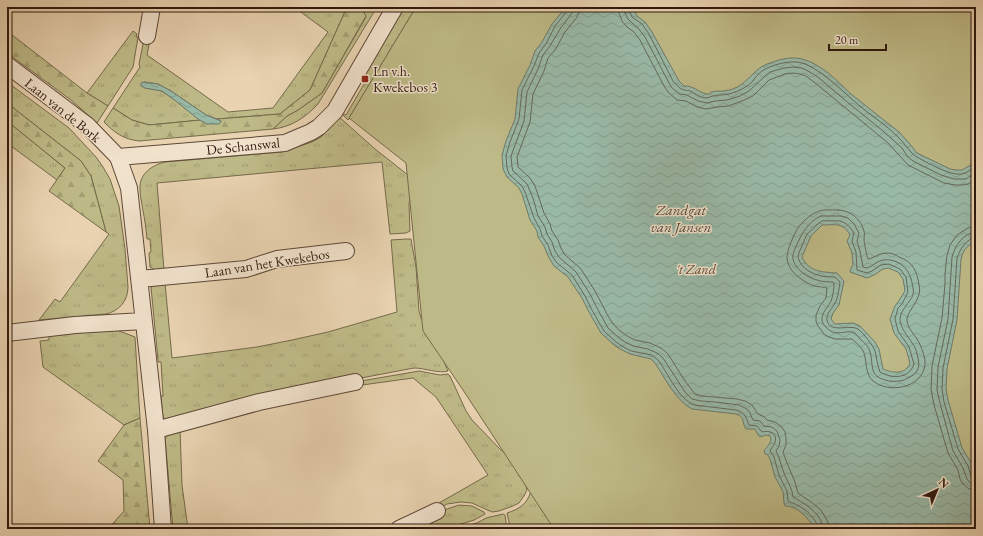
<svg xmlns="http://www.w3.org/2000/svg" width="983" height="536" font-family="'EB Garamond',serif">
<defs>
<pattern id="grass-tufts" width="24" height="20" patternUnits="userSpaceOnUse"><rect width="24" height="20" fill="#beba87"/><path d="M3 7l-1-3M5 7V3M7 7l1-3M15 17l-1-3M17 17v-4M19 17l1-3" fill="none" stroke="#a49f73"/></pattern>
<pattern id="forest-firs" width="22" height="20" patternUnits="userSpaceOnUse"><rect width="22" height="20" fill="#beba87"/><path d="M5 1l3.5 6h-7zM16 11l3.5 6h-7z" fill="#a49f73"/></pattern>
<pattern id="water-waves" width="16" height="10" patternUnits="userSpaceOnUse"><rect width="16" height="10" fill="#99b9a7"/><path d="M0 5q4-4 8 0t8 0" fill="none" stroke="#849e8f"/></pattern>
</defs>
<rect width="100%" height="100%" fill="#e9d3b1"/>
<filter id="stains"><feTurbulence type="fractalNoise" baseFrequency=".005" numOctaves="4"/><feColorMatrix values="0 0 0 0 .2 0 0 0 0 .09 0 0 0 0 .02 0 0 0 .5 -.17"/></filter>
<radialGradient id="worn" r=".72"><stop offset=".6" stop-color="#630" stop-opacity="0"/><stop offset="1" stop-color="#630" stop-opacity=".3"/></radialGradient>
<path fill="url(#grass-tufts)" stroke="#766a4b" d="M294,7H347L310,90L280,114L217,119L206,115L171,91L158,84L144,82L145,88C150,89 156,89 161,91C176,98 187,112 201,120L149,125L132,120L113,108L140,67L139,64L144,39L150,40L147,55L228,112L273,108L328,32Z
M361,7H377L318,104C305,118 291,127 273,129L287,116L298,110L322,93L366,17Z
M404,7H416L348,120L340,112L346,115L367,79L362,76Z
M133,31L137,34L136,37H138L133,67L108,106L87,93Z
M7,82L69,128L96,157L103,167L110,179L119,206L125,249L128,287C128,301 119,311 106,314L39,320L55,299L60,302L109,234L106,232L91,176L81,161L7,103Z
M338,116L375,149L413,179L409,204L410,231L406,233L390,234L382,162L157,183L164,270H155L150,267L149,253L151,252L150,239H147C146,229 145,220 143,211C142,204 140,196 140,189C139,174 152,165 165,162L282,152L312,142L321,137L330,128Z
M7,121L65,168L57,180L7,143Z
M406,239H411L416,267L419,311L421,318L438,348L448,371C439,374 425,368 414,368L361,378L166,421L164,419H163L161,396H163L161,362H158V360L151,287L155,285L165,283L172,358L257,347L292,340L328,332L397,312L391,240Z
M117,330L135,337L140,418L124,425L43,367L40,341L49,340V333Z
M419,371L440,375L448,374L450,376L466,411L472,420L500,449L520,466L527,490L524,496L519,503L513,506L499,511L492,512L472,503L461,502L447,504L440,508L439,503L488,475L436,397L413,378L362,385L361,381Z
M180,429L182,485L188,529H173L165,439L169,433Z
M531,490L565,529H509V522L507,513C519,509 528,504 531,490Z
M459,505L472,506L484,512L485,514L474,520L461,524L455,529H409L441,511Z
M503,514L505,515L506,522V529H461L467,526L477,523L486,518Z"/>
<path fill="url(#forest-firs)" stroke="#766a4b" d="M347,7H361L366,16L322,93L298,110L287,116L273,129L139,141C123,139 115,133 104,122L113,108L132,120L149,125L201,120L207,124L221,121L217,119L280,114L310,90Z
M7,31L87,93L108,106L97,123L71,100L7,53Z
M7,103L81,161L91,176L106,232L49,191L65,168L7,121Z
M140,418L150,529H108L124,511L123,480L98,461L124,425Z"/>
<path fill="#beba87" stroke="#766a4b" d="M416,7H976V529H554L463,390L423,331L406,163L349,118Z"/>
<path fill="url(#water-waves)" stroke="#6f796a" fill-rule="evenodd" d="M566,7H632L637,16L645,22L652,32L679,81L684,86C693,85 699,93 707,94C712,94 708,93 712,92C716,90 720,92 724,91C746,89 750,71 767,64C778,60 790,56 802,59C822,64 837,81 851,94C867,107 883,119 899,132L909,143L917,153L950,169L956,170H962L976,162V240C968,247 964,247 961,259L957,320L947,369L946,389L948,400L960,441L962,448L972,464L976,481V529H815C808,518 798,506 785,506L784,503L783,492L781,488L775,477L770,459L768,455L765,454L764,451C767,446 773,442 770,436L766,435L760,437L758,435L755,429H746C741,422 746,417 736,414L692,409C676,401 665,378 655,363L651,359L630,354L620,349L614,345L601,333L589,312L582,298L568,277L554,266L549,258L544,246L538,237L537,231L530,220L522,194L519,188L507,177L503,169L502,155L506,141L515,119L518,89L530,65L535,51L542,42L552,24ZM822,225C835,225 843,222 850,235L847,241L852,253L853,265L851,268L850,272L867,278L874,275L883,269L888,268L898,272L903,279L905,291L898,302L895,306L890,319L894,333L906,349L910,363C906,375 892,373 883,369L879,349L875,342L860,326L853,323L835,324L831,319L833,313L839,305L844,281L837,273C822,272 809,272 802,257L811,236Z
M144,82L158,84L171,91L206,115L221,121V122L219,124H207L198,119L177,102L162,91L156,90L145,88L141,86V83Z"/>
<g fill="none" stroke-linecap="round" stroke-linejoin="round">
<path stroke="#64695b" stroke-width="1" d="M568,7L567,11L555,26L546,44L539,53L534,66L522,90L519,119L510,142L506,156L507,168L509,174L522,186L525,192L534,218L540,229L542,236L548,245L552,256L557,263L572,275L585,296L592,310L604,331L616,342L622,346L631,351L652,355L659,361C668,374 679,399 694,405L736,410C746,413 745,416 749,425L757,426L762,432C769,430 778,433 775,442C774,446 771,448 770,451L774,457L779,475L787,491L788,501C791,503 794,503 797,505C806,509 817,519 818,529
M573,7L572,13L560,29L550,46L543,55L538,69L527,92L524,121L511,156L512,167L513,171L527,184L533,198L538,216L545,227L547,234L552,242L555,251L559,257L576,272L590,294L597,308L608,328L619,338L625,342L633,346L648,349L657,353L663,358L685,392L692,399L701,401L715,402L739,405L747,409L750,413L753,420L760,421L764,426L772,427L777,431L780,440L779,446L776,451C780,458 781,466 784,473C787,482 792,487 793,497C805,504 822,513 823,529
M579,7V12L577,17L565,32L555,50L548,58L544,71L533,94L530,122L517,157L518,167L530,178L535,186L544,213L550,224L552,231L558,240L561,248L564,254L581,269L595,291L608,316L613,324L619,330L627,336L635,340L650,343L661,348L668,354L685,381L695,394L702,396L737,399L745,401L752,405L758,414L763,416L767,420L775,422L781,426L785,432L786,438V445L783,452L787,463L795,482L798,493L811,502L821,510L828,522L829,529
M618,7L619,13L622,21L627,27L634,32L640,40L664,86L668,92L677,100L686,101L697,107L706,109L717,107L728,106L742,101L753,96L769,80L785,74L793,73L800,74L806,76L814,82L888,143L908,165L944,183L955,185H962L968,184L976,180
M624,7V11L628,19L631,22L638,28L645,37L669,83L672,88L680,94L687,95L698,101L707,103L715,101L727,100L740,96L749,91L765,76L770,72L784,68L793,67L802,68L808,71L818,77L846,101L883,131L902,148L907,156L913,161L941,175L954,179H966L976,172
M629,7V10L632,17L642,24L649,34L673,81C676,84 680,90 685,90C687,91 688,90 690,91C696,94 701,98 707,98C711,97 714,95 719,95C731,95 743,90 752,82C755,78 758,74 762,71C771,65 787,61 797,62C817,64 845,94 861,107C873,117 886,125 897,136C900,139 903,142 905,145C909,149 911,153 915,156C926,162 950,176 962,174C967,173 971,169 976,167
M838,210C850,210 861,219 864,231C865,234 864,237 864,240C864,242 867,257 868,259C871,259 873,257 876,256C879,254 884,253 888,253C892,253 896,255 899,257C913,262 917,271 919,285C920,289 920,293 918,297C916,304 906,314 907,321C908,328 913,333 917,339C921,345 926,359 925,365C922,388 889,394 873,381C865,374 867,362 864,353C862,347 856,343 852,339H835L829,337L824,334L818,326L816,321V315L820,306L826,298L827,288C824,287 819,287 815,286C808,284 800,279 794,273C790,269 787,262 787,257C787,250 794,234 798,228C801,223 811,214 817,212C823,209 831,210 838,210Z
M821,216H841L848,218L854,224L859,233L857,241L860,251L863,267L867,268C873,266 877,261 883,260C898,258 910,269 912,283C913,287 914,291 913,295C910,302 900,311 900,319C900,328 908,336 912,343C915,346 916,350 917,354C920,364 920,372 910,377C906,379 903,381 899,381C892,382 885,381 878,377C870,372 873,360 870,352C869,347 865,343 861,340C859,338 857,335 855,333C846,328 836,340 824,325C818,316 827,309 831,301C833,296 834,289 834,283L833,282C828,282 822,282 817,280C808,278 791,267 793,255C794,249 798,243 800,238C804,230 812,219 821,216Z
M840,221C847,223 850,227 854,233L852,241L856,252L857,270L867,273L872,271L881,265L889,264L900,269L906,277L908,292L902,304L898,308L895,319L898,331L909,347L914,364C909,379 892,379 880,372C877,365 877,358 875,351C873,345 863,333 858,329C849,324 830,334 827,320C826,313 833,308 835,303C838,298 839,288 840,282L835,277C830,277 823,277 818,275C809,273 798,265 798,255L807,234L819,223L822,221Z
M976,226L968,228L957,235L950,245L947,255L945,274V284L942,318L932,366L931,389L934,405L948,453L958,470L960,479L963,484L969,489L976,490
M976,232C963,233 955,246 952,257L948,319L938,367L937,390L940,403L953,451L963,468L967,479L970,483L976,484
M976,237C966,239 960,249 957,258L953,319L943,368L942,389L944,402L958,449L968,466L971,476L973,478L976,479"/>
<defs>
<path id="minor" d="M147,36L152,7
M7,65L88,126L118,157L129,188L156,430L163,529
M118,157L285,143L311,132L319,127L335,111L395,7
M140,279L246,269L277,259L346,251
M7,333L75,325L143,321
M156,430L259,402L355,382
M399,529L437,511"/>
</defs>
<use href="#minor" stroke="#5e4838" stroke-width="18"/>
<use href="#minor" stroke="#f1e2cc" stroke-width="16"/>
</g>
<rect fill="#8f2418" stroke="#f1e2cc" stroke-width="1.5" x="361" y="75" width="8" height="8" rx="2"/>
<g text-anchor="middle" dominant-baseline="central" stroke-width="3" stroke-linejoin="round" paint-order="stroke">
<g font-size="14" fill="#2f190f" stroke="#f1e2cc" text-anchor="start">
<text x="373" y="71">Ln v.h.<tspan x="373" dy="16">Kwekebos 3</tspan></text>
</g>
<g font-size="14" fill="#2f190f" stroke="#f1e2cc">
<text transform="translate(63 110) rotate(39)">Laan van de Bork</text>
<text transform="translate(243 146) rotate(-6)">De Schanswal</text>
<text transform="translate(267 263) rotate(-9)">Laan van het Kwekebos</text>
</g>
<g font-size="14" font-style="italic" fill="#5a4933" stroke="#f1e2cc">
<text x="696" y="269">'t Zand</text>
</g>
<g font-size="15" font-style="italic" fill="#4f493d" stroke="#f1e2cc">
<text x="681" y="209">Zandgat<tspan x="681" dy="17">van Jansen</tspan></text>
</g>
</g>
<rect width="983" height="536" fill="none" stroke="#e9d3b1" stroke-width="24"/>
<rect x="8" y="8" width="967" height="520" fill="none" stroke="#2f190f" stroke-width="2"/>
<rect x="12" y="12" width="959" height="512" fill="none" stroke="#2f190f"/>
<g transform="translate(937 490) rotate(44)" stroke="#f1e2cc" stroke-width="3" paint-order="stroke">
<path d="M0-3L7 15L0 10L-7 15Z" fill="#2f190f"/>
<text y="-6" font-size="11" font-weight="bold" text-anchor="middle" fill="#2f190f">N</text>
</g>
<path d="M829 44v6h57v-6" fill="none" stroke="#2f190f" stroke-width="2"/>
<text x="835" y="44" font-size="12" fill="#2f190f" stroke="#f1e2cc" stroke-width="3" paint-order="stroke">20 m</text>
<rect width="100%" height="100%" filter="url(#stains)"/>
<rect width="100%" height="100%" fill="url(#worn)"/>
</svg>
